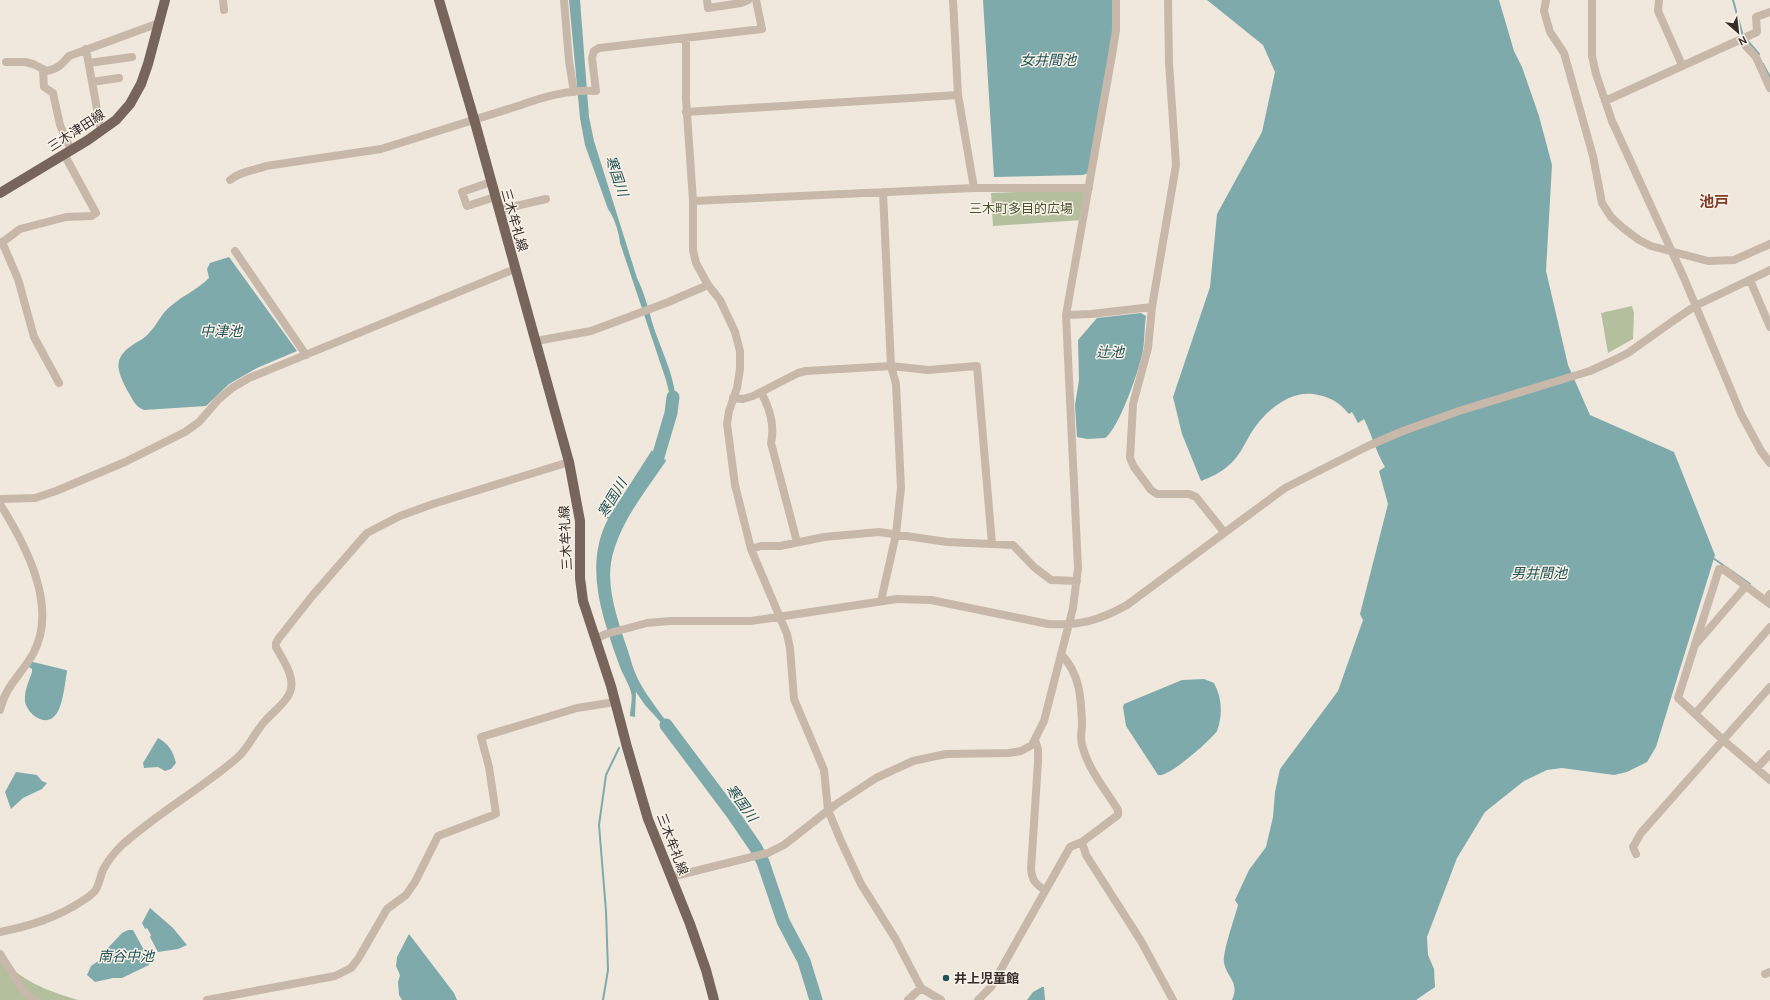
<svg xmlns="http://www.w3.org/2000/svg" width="1770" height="1000" font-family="Cabin,'Noto Sans JP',sans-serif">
<rect width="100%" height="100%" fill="#f1e8dd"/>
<path fill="#b4bf9e" d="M1088,189L1082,220L993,226L991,193Z
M1632,306L1634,313L1633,339L1608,353L1601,313Z
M0,955C19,981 48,991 78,1000H0Z"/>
<path fill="#7eaaac" d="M569,0H580L589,117L594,141L637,278C645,294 649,312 654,328C661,349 672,371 675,393C676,399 676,409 671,413L669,410L670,396L666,380L620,243C619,232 614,217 608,209L585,145L580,118Z
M983,0H1114V28L1088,173L1083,175L994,177Z
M1207,0H1499L1514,51L1522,67L1539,116L1552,165L1546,271L1568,365L1590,415L1674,452L1715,555L1656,747L1647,762L1627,772L1614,775L1562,768L1547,770L1524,781L1485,812L1457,858L1427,937L1428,955L1434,969L1435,987L1416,1000H1232C1240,982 1227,978 1224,963C1222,953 1235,917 1238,905L1235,900L1249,870L1266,847L1273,817L1275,792L1280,769L1338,691L1363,620L1360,614L1388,504L1379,471L1385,467C1376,452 1372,435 1364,419L1358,423L1352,412L1349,414C1338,401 1330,397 1313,394C1287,391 1264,413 1251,433C1244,445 1239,457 1228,466C1220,473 1211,477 1201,481L1182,434L1173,397L1210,287L1217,214L1262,132L1275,72L1263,45Z
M229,257L297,351L257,368L229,384L206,406L144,410C135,407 132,398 127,390C117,370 112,358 134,344C139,341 146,337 149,333C158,324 161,313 172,305C184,295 198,289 209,278L207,269L210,263Z
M1141,313L1146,316C1144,327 1145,339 1143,350C1140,368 1119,429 1105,438L1087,439L1077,437L1075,405L1079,380L1078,340L1097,318Z
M652,450L655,455L663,460L665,459L666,461C647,489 624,517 614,550C603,583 618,620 628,651C631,660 633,669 637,677C645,695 665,718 676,735V739L645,705L636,692L635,717L630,716C630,709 633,699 631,692C629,684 623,675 620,667C603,619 583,567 608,519L605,517H609Z
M29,661L66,670L67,671C65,683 63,704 57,713C47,729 28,715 25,702C24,691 29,681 32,672V669L26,665Z
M1204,679L1214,683C1222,698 1223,714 1217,731C1211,740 1167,779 1158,775L1126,726L1123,707L1124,704L1182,680Z
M158,738C169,744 173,751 176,763L171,769L165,771L158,767L144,768L143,763Z
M16,772L37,775L42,781L47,783L42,789L23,798L11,809L5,792Z
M150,908L173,928L187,945L178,949L158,952L150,937L151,935L147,928L145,929L142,923Z
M128,930H133L150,961L149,965L122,978H113L95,982L87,975L91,966L104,957L106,950L122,933Z
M409,934L454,993L457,1000H402L399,995L398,982L400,975L396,966L397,957Z
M1042,987H1044L1045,1000H1027L1033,992Z"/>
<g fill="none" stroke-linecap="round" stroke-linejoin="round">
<path stroke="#7eaaac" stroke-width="2" d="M1733,0L1743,36
M1746,39L1759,54
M1763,64L1770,77
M1713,558L1750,584
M603,1000L608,970L606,911L599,825L606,775L619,748"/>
<path stroke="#7eaaac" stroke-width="13" d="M648,472L658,457L671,413L673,397
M666,725L732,813L756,848L763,862L783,921L804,961L816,1000"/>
<path stroke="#c8b8aa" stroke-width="8" d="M223,0L224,10
M564,0L569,61L574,92
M707,0L708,8L741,3L748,0
M953,0L958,95L974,188
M1168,0L1169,63L1176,165L1152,307L1148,348L1133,404L1130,458L1134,467L1151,490L1157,494H1189L1196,497L1224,532
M1546,0L1544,11L1550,32L1564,53L1593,156L1602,203L1611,217L1623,228L1639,240L1651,246L1708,261L1734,260L1770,244
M1592,0V56L1596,74L1612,121L1684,278L1741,414L1761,451L1770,463
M1659,0L1658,11L1682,65
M686,38V99L693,201V250L696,263L708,285L720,300L735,332L740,351V369L737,388L729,411L727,424L735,485L751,549L787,634L790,648L794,699L824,770L828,810L840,839L861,884L895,938L921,988L941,1000
M1740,40L1756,57L1770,88
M86,49L101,131
M6,62H25L33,64L47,71C58,69 62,64 69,56L159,23
M89,63L132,57
M43,70L44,87L53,93L60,125L71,150
M92,82L119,78
M1605,101L1757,32L1756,17L1770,12
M686,112L958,95
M230,180C241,171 253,171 266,166L381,149L521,105C545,96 570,89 596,91L592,58L594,51L599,48L762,29L756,0
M491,182L462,192L467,206L495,197
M693,201L974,188H1089
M499,210L546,199
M2,242L18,279L34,337L59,383
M0,244L20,229L66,217L91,216L96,213L64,154
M235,251L306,355
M1750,280L1770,327
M1066,315L1091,314L1152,307
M536,341L591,331L666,303L708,285
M761,392C769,407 775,426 771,443L797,542
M733,398L743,399L753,396L798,373L806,371L891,366L928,370L977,366L992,544
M0,499L35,498L56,491L125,462L185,432L199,422L219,399L232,388L249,378L515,269
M0,504C25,544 58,605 34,652C23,673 5,686 0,710
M751,549L761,546H780L824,537L879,532L947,542L1013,545L1034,567L1051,580L1077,581
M1769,595L1770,594
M881,601L896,534L901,488L896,384L891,366L883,192
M1770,604L1723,569H1719L1678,698L1723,740L1770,780
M595,639L606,634L647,623L670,621H751L897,599L931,600L1048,624C1080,626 1100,620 1127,605L1285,488L1368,446L1403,431L1459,411L1590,371L1612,361L1628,353L1673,321L1695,306L1770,270
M1696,644L1746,586
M1695,714L1770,627
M1035,740L1038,749V762L1031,869C1032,880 1035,884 1045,890
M1757,768L1770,754
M1082,842L1086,855L1141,941L1173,1000
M1636,854L1633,847L1641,833L1770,687
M671,877L768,853L784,845L835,805L876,778L913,761L946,754L1009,753L1021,751L1032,745L1044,721L1073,608L1078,568L1066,315L1112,55L1116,30V0
M0,932C29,926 57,918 82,901C86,899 90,896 94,892C99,887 100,877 103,870C107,862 115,852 121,846C157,813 200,790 237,758C249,748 255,731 266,720C274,711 286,703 290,692C296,678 283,660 276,647V643L279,638L313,595L367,533L400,516L433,504L569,462
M0,954L24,992L35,1000
M1765,974L1770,972
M207,1000L335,976L351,968L358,959L387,909L406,895L415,882L438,836L496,814L489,767L481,737L577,708L615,702
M908,1000L921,988
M978,1000L991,987L1070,847L1082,842L1118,815V810C1105,789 1088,769 1082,745C1080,738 1082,730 1082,723C1081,697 1080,674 1061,654"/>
<path stroke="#77645b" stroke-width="10" d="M439,0L474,119L569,462L580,521V578L583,601L611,686L627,747L648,819L690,924L706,970L714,1000
M0,193L88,140L116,120L130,104L141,84L148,64L165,0"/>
</g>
<circle fill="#215255" stroke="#f9f2e9" stroke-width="1.5" cx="946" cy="978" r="4"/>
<g text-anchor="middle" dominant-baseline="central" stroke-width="3" stroke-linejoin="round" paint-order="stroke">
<g font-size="13" fill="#362d29" stroke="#f9f2e9">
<text transform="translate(76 130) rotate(-33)">三木津田線</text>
<text transform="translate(515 220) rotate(74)">三木牟礼線</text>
<text transform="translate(565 538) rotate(-93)">三木牟礼線</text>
<text transform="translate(673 844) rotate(69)">三木牟礼線</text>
</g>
<g font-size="13" fill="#45532e" stroke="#f9f2e9">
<text x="1021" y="208">三木町多目的広場</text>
</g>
<g font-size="13" font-weight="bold" fill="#362d29" stroke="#f9f2e9" text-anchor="start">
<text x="954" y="978">井上児童館</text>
</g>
<g font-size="14" font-style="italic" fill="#215255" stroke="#f9f2e9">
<text x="1048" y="60">女井間池</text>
<text transform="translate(617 176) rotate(71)">寒国川</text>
<text x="221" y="331">中津池</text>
<text x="1110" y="352">辻池</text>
<text transform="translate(612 498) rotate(-59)">寒国川</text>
<text x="1539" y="573">男井間池</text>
<text transform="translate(742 803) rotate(54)">寒国川</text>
<text x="126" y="956">南谷中池</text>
</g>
<g font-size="15" font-weight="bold" fill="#803c26" stroke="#f9f2e9">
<text x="1714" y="202">池戸</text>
</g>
</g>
<g transform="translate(1738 32) rotate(152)" stroke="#f9f2e9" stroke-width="3" paint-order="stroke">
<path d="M0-3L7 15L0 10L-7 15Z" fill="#362d29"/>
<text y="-6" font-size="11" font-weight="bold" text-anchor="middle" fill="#362d29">N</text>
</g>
</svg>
